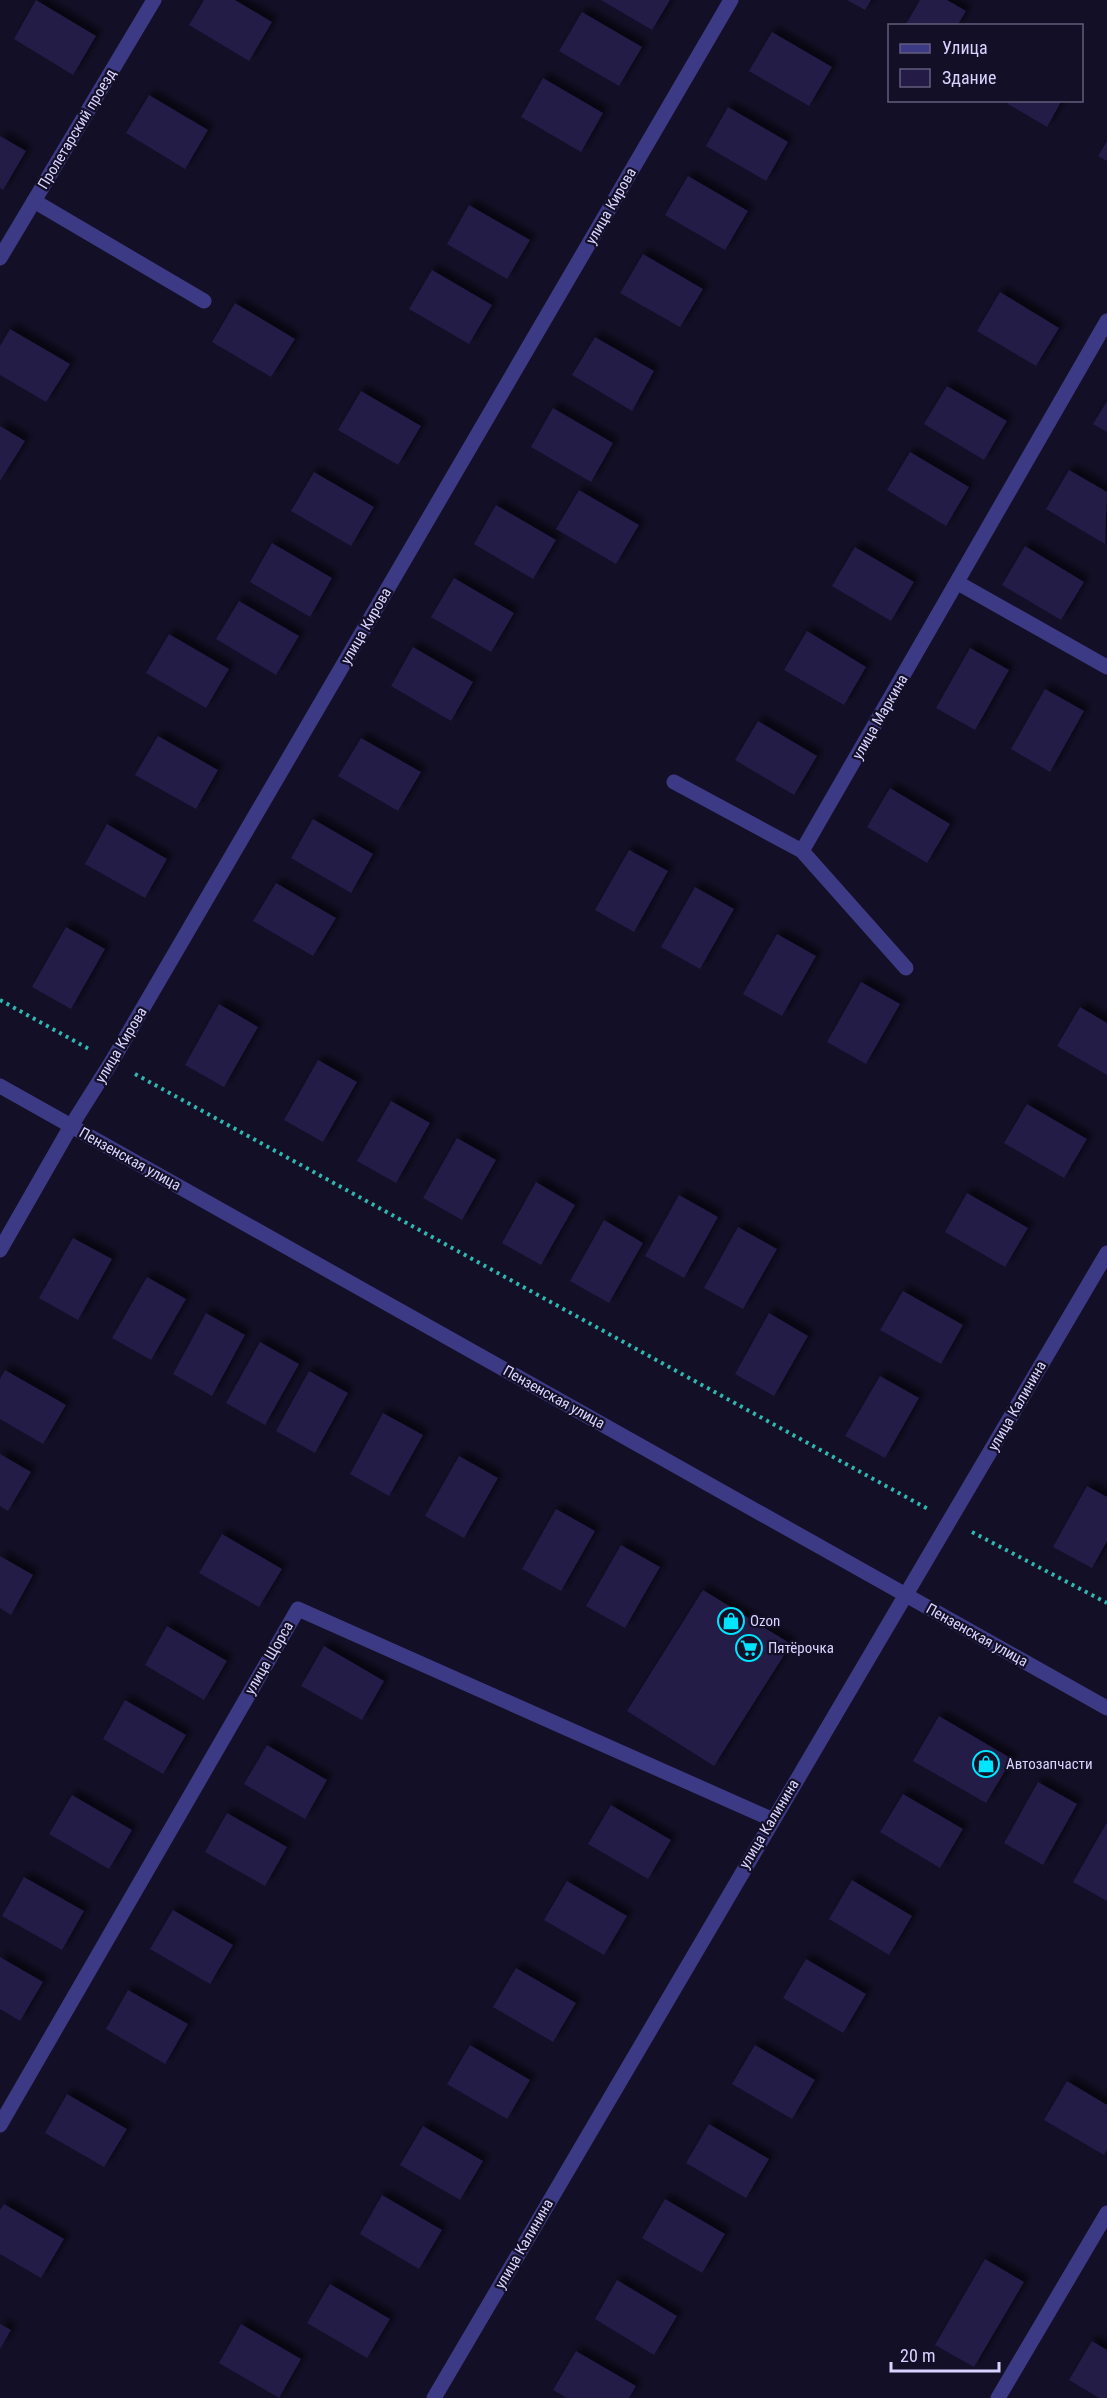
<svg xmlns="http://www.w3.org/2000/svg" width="1107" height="2398" font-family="'Roboto Condensed',sans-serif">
<defs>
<filter id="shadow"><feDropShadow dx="5.5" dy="-5.5" stdDeviation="3" flood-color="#0009"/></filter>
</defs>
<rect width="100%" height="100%" fill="#130f26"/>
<path fill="#241b47" filter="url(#shadow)" d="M36,0L96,36L73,75L14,39Z
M204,0H235L272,22L249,61L189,25Z
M601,0H670L652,30Z
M847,0H871L865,10Z
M920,0H947L966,11L957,26H905Z
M582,12L642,47L619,86L559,51Z
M772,32L832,67L809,106L749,71Z
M543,78L603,113L581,152L521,117Z
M149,95L208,130L185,169L126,133Z
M1010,100H1062L1047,127L1008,104Z
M728,107L788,142L766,181L706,146Z
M0,136L26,151L3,190L0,188Z
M1107,141V161L1098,156Z
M688,176L748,211L725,250L665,215Z
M469,205L530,240L507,279L447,244Z
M643,254L703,289L680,327L620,293Z
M432,270L492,305L469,344L409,309Z
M1000,292L1059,328L1036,366L977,331Z
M235,303L295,339L271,377L212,342Z
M10,329L70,364L46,402L0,375V346Z
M595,337L654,371L632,411L572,375Z
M947,386L1007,421L984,460L924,424Z
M361,391L421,426L398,465L338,430Z
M1107,401V432L1093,424Z
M553,408L613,443L591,482L531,447Z
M0,426L25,441L0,481Z
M910,452L969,487L946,526L887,490Z
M1069,470L1107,492L1105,544L1046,509Z
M314,472L374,507L351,546L291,511Z
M579,490L639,525L616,564L556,529Z
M496,505L556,540L533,579L474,544Z
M272,543L332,578L310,617L250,582Z
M1025,546L1084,582L1061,620L1002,585Z
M855,547L914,582L891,621L832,586Z
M454,578L514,613L491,652L431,617Z
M239,601L299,636L276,675L216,639Z
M807,631L866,667L844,705L784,670Z
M169,634L229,669L206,708L146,673Z
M413,647L473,682L451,721L391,686Z
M970,648L1009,670L975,730L936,708Z
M1045,689L1084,711L1050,772L1011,749Z
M758,721L817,756L794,795L735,760Z
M158,736L218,770L196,809L135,775Z
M361,738L421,772L398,811L338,776Z
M890,788L950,824L927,863L867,827Z
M313,819L373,854L351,893L291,858Z
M107,824L167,859L145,898L85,864Z
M629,850L668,871L634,932L595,910Z
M276,883L336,918L313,956L253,921Z
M695,887L734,909L700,969L661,947Z
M66,927L105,949L71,1009L32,987Z
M777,934L816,956L782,1016L743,994Z
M861,982L900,1004L866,1064L827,1042Z
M219,1004L258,1027L224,1087L185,1065Z
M1080,1007L1107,1023V1075L1057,1046Z
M318,1060L357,1082L323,1142L284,1120Z
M391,1101L430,1123L396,1183L357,1161Z
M1027,1104L1087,1139L1064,1178L1004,1143Z
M457,1138L496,1160L462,1220L423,1198Z
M536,1182L575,1205L541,1265L502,1243Z
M967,1193L1028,1228L1005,1267L945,1232Z
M679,1195L718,1217L684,1278L645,1256Z
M604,1220L643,1243L609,1303L570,1281Z
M738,1227L777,1249L743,1309L704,1288Z
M73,1238L112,1259L78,1320L39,1298Z
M147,1277L186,1299L151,1360L112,1338Z
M903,1291L963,1325L941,1364L880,1330Z
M206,1313L245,1335L212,1396L173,1374Z
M769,1313L808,1336L774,1396L735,1374Z
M260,1342L299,1364L265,1425L226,1403Z
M5,1370L66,1405L43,1444L0,1419V1379Z
M309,1371L348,1393L315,1453L276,1431Z
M880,1376L919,1398L885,1458L845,1436Z
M383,1413L423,1435L389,1496L350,1474Z
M0,1454L31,1472L8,1511L0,1506Z
M459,1456L498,1478L464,1538L425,1516Z
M1087,1486L1107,1497V1541L1092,1568L1053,1547Z
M556,1509L595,1531L561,1591L522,1569Z
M222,1534L282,1569L259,1607L199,1573Z
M621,1545L660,1567L625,1628L586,1606Z
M0,1556L33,1575L11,1615L0,1608Z
M703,1590L791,1644L714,1766L627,1711Z
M167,1626L227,1661L204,1700L145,1665Z
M324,1646L384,1681L362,1720L301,1686Z
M125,1700L186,1735L163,1774L103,1739Z
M939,1716L1012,1759L986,1803L913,1761Z
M267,1745L327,1780L305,1819L244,1784Z
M1038,1782L1077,1804L1043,1865L1004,1843Z
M903,1794L963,1829L940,1868L880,1832Z
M72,1795L132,1830L109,1869L49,1834Z
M611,1805L671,1840L648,1879L588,1844Z
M227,1813L287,1847L265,1886L205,1852Z
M1107,1822V1901L1073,1882Z
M24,1877L84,1911L62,1950L2,1916Z
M852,1880L912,1916L889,1955L829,1919Z
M567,1881L627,1916L604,1955L544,1920Z
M173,1910L233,1945L210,1984L150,1949Z
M0,1957L43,1982L20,2021L0,2009Z
M806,1959L866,1994L843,2033L783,1998Z
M516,1968L576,2003L553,2042L493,2007Z
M128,1990L188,2024L165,2064L106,2029Z
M470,2045L530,2080L507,2119L447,2084Z
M755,2045L815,2080L792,2119L732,2084Z
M1067,2081L1107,2105V2150L1104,2155L1044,2120Z
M67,2094L127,2129L104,2167L45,2133Z
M709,2124L769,2159L746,2198L686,2163Z
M423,2126L483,2161L460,2200L400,2165Z
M382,2195L442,2230L419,2269L360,2234Z
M665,2199L725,2234L702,2273L642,2238Z
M4,2204L64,2239L41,2278L0,2254V2210Z
M985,2259L1024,2282L974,2367L935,2345Z
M617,2280L677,2316L654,2355L595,2319Z
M330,2284L390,2319L367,2358L307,2323Z
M0,2324L11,2330L0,2349Z
M241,2324L301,2359L279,2398L219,2363Z
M1092,2341L1107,2350V2398H1099L1069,2380Z
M576,2351L636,2386L629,2398H567L553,2390Z"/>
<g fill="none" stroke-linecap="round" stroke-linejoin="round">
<path stroke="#2fb8b0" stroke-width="4" stroke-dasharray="3 4.5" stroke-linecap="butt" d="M0,1000L89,1049
M135,1074L928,1509
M972,1532L1107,1603"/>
<path stroke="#3d3a85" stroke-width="15" d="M34,201L204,301"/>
<path stroke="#3d3a85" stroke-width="15" d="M0,258L154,0
M958,583L1107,667
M674,782L802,851L906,968
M802,851L1107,321
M71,1126L112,1061L731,0
M0,2125L298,1609L771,1819
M434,2398C657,2015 883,1635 1107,1253
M998,2398L1107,2213"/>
<path stroke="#3d3a85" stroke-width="15" d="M0,1086L1107,1708
M0,1250L71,1126"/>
</g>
<defs>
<symbol id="shop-ring" viewBox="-11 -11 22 22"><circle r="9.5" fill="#130f26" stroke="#00e5ff" stroke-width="1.5"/><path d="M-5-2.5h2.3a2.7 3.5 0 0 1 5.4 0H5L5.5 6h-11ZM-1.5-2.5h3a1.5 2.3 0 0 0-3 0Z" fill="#00e5ff"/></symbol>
<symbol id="supermarket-ring" viewBox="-11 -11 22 22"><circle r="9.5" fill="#130f26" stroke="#00e5ff" stroke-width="1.5"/><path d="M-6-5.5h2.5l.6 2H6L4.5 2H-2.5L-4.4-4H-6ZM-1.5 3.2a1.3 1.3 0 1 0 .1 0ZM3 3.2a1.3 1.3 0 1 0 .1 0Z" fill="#00e5ff"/></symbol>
</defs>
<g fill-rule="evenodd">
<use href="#shop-ring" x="716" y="1606" width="30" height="30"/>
<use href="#supermarket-ring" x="734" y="1633" width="30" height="30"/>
<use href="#shop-ring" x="971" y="1749" width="30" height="30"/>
</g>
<g text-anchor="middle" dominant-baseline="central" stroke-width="4.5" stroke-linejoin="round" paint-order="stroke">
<g font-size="15" fill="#d9d4ff" stroke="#130f26">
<text transform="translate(77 129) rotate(-59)">Пролетарский проезд</text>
<text transform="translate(611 206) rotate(-60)">улица Кирова</text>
<text transform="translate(366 626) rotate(-60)">улица Кирова</text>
<text transform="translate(880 717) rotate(-60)">улица Маркина</text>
<text transform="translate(121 1045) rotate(-59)">улица Кирова</text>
<text transform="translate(130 1159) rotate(29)">Пензенская улица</text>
<text transform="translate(554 1397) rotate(29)">Пензенская улица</text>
<text transform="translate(1017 1406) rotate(-60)">улица Калинина</text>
<text transform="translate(977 1635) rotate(29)">Пензенская улица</text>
<text transform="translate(269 1658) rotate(-60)">улица Щорса</text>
<text transform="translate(769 1824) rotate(-59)">улица Калинина</text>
<text transform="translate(524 2244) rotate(-60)">улица Калинина</text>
</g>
<g font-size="15" fill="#d9d4ff" stroke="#130f26" text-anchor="start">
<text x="750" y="1621">Ozon</text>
<text x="768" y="1648">Пятёрочка</text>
<text x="1006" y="1764">Автозапчасти</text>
</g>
</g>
<rect x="888" y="24" width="195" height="78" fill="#130f26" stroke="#625e7d" stroke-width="1.5"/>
<rect x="900" y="44" width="30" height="9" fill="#3d3a85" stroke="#625e7d" stroke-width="1.5"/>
<text x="942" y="54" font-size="18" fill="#d9d4ff">Улица</text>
<rect x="900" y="69" width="30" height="18" fill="#241b47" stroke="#625e7d" stroke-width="1.5"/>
<text x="942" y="84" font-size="18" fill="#d9d4ff">Здание</text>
<path d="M891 2362v9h108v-9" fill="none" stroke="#d9d4ff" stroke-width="3"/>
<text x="900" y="2362" font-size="18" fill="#d9d4ff" stroke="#130f26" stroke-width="4.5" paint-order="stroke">20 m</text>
</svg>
